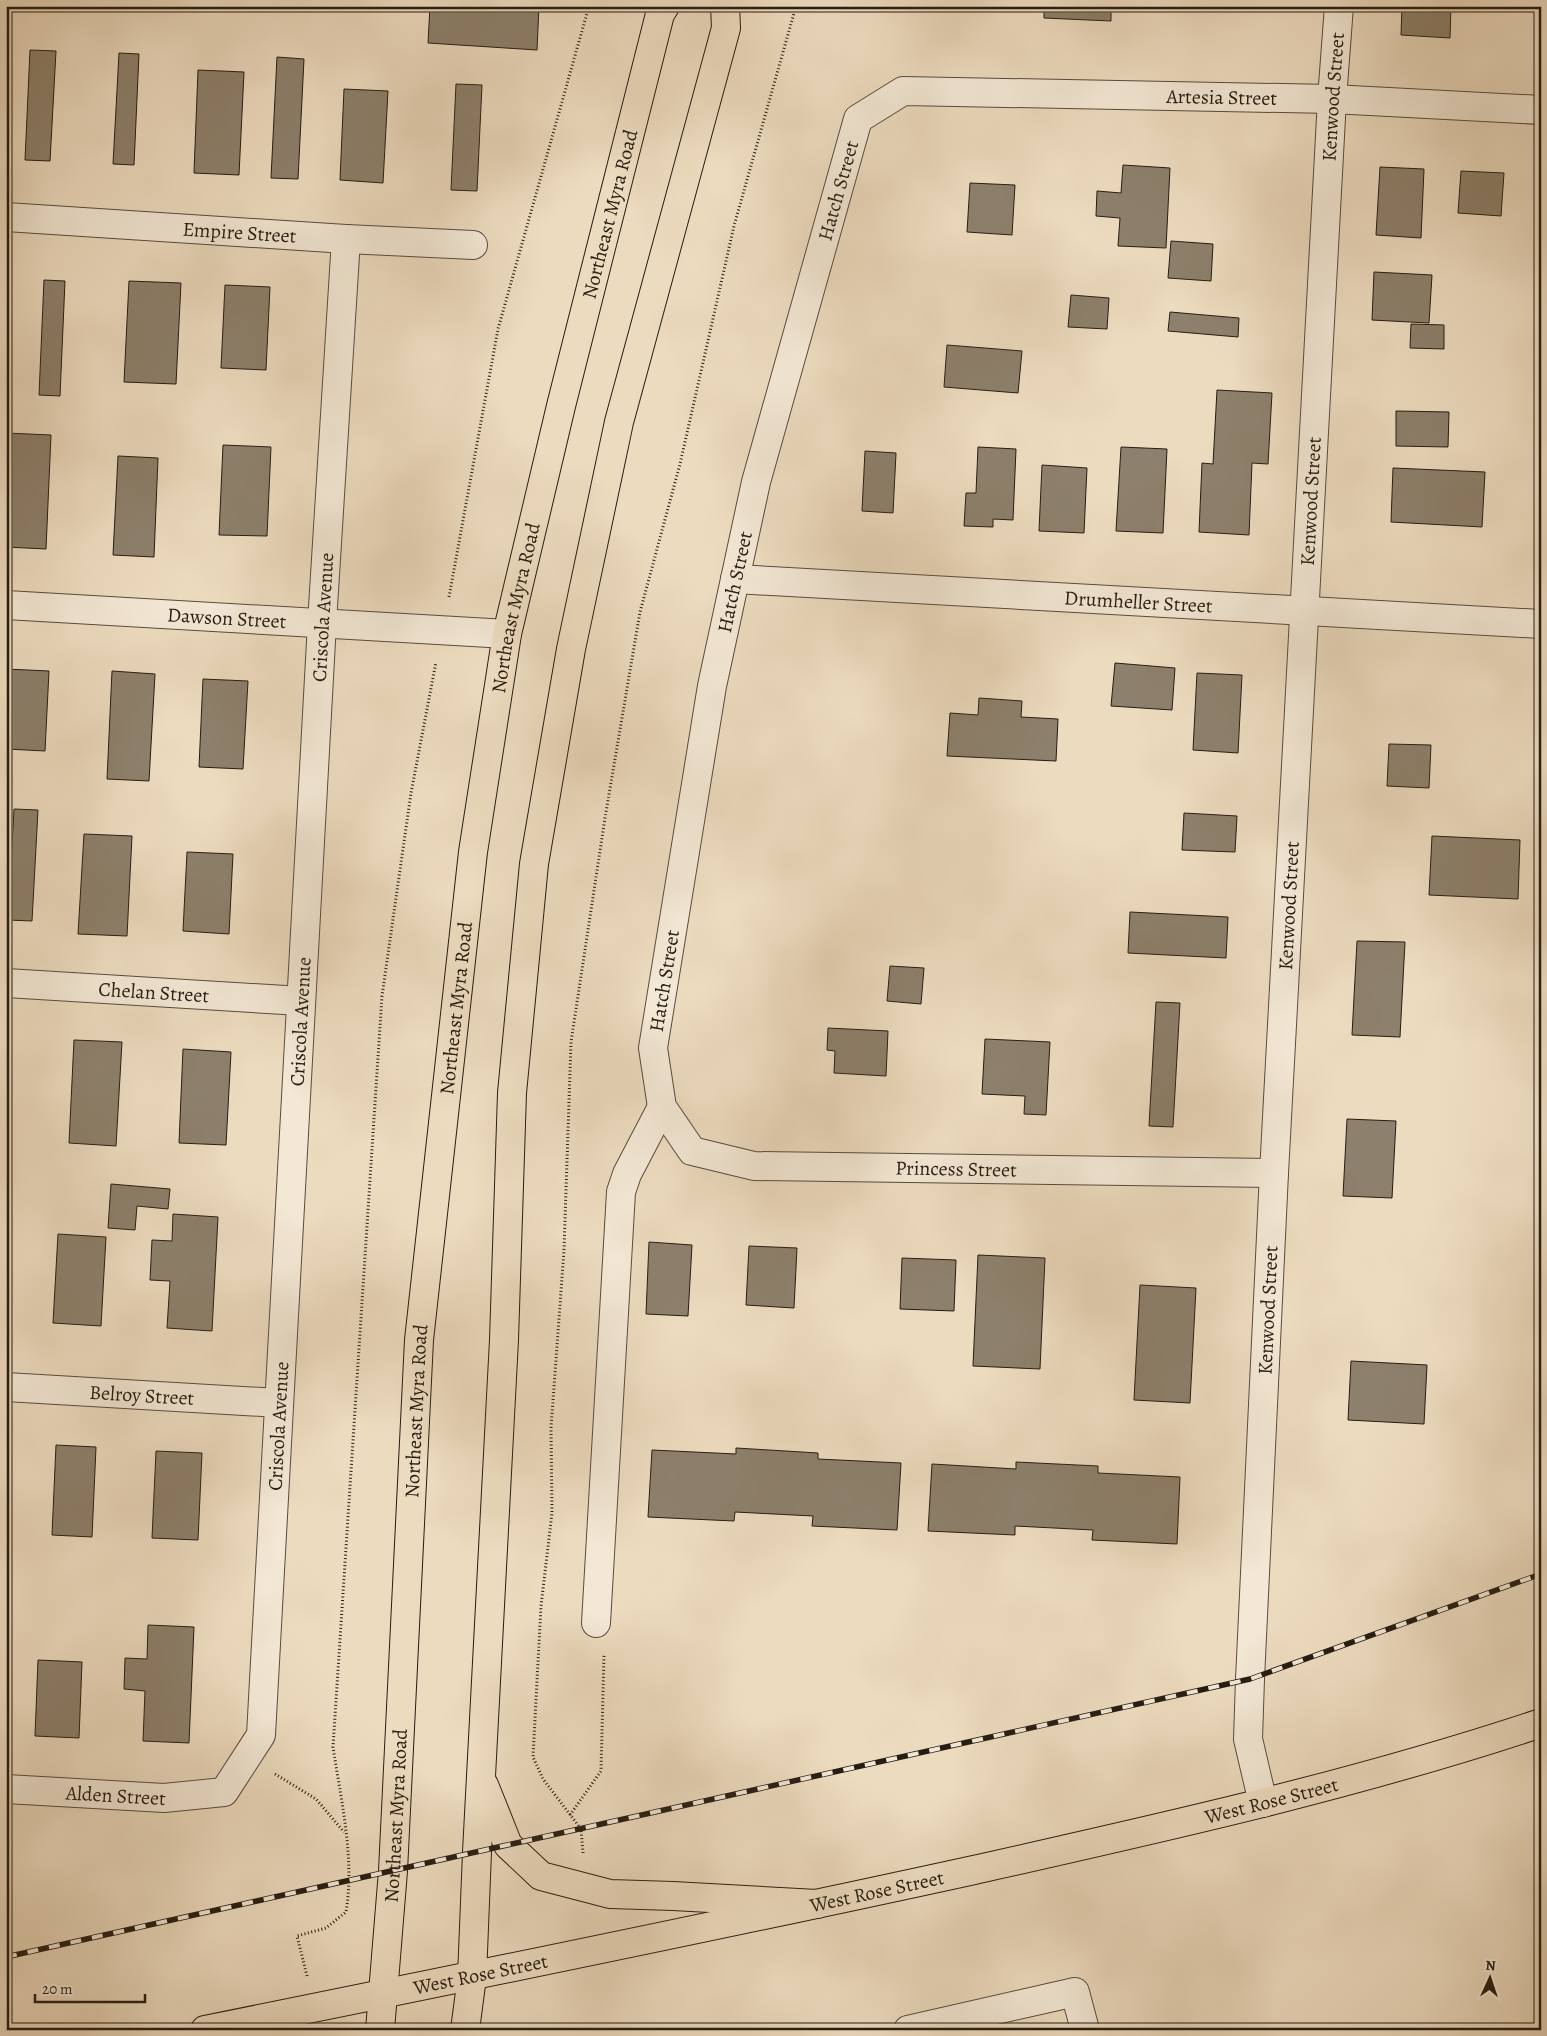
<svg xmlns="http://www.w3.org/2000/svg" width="1547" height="2036" font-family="Alegreya,serif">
<rect width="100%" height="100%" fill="#eddbbf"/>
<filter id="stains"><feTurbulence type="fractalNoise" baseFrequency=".004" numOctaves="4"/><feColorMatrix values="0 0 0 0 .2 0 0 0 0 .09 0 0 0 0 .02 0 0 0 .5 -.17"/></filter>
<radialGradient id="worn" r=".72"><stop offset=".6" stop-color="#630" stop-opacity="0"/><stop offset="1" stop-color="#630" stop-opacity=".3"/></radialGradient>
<path fill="#8d806c" stroke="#251d13" d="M430,6H539L537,50L428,43Z
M1044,6H1111V21L1044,18Z
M1402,6H1451L1450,38L1401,35Z
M30,50L56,51L50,161L25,160Z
M119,53L139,54L134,165L113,164Z
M277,57L304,59L298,179L271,178Z
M198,70L244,72L239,175L194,173Z
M456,84L482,85L477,191L451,190Z
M344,89L388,91L383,183L340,180Z
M1123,165L1170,168L1166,248L1118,246L1120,218L1096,216L1097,191L1121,193Z
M1380,167L1424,169L1421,238L1376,235Z
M1461,171L1504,173L1501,216L1458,213Z
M970,183L1015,185L1012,235L967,232Z
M1171,241L1213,244L1211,281L1168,278Z
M1374,272L1432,275L1429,323L1372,320Z
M44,280L65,281L60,396L39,395Z
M129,281L181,283L176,384L124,382Z
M225,285L270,287L266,370L221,368Z
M1071,295L1109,298L1107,329L1068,327Z
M1170,312L1239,318L1238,337L1168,331Z
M1411,324L1444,325V349L1410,348Z
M947,345L1022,351L1018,393L944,387Z
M1217,390L1272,393L1268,464L1252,463L1249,535L1199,532L1202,463L1213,464Z
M1396,411L1449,412L1448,447L1396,446Z
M6,433L51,435L46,549L6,547Z
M223,445L271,447L267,536L219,535Z
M978,447L1016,449L1013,520L993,519V527L964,526L966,493H976Z
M1121,447L1167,449L1163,533L1116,531Z
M865,451L896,453L893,513L862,511Z
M118,456L158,458L154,557L113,555Z
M1042,465L1087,468L1084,533L1039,531Z
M1393,468L1485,472L1482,527L1391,522Z
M1115,663L1175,668L1172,710L1111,706Z
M6,669L49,671L45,751L6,749Z
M112,671L155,674L149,781L107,779Z
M1197,673L1242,675L1238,753L1193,750Z
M203,679L248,681L243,769L199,767Z
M979,698L1022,701L1021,717L1058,719L1056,761L947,756L950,713L978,715Z
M1389,744L1431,745L1429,788L1387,786Z
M14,809L38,810L32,921L8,920Z
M1184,813L1237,816L1235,852L1182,850Z
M84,834L132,836L127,936L78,934Z
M1432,836L1520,840L1518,899L1429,895Z
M187,852L233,854L229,934L183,931Z
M1130,912L1228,917L1226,958L1128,953Z
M1357,941L1405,942L1400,1037L1352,1035Z
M890,966L924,968L921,1004L887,1001Z
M1156,1002L1180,1003L1173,1127L1149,1126Z
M828,1028L888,1031L886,1076L834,1073L835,1051L827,1050Z
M985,1039L1050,1042L1046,1115L1024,1114L1025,1096L982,1094Z
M74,1040L122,1042L116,1146L69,1143Z
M183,1049L231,1052L226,1145L179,1143Z
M1347,1119L1396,1121L1392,1198L1343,1196Z
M111,1184L170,1189L168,1209L137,1206L135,1230L108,1228Z
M173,1214L218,1217L212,1331L167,1328L170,1281L150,1280L152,1240L172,1241Z
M6,1217H10L6,1298Z
M58,1234L106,1237L101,1326L53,1323Z
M649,1242L692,1245L688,1316L646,1314Z
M749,1246L797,1248L794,1308L746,1305Z
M978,1255L1045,1258L1040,1369L973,1366Z
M902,1258L956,1260L954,1311L900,1309Z
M1140,1285L1196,1288L1190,1403L1134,1400Z
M1351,1361L1427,1365L1424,1424L1348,1420Z
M56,1445L96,1447L92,1537L52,1535Z
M736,1448L818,1453V1459L901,1463L897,1530L812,1526L813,1516L735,1512L734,1521L648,1517L652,1450L736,1454Z
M156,1451L202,1453L198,1540L152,1538Z
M1016,1462L1098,1466V1473L1180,1477L1177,1544L1092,1540L1093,1530L1015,1526V1535L928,1531L932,1464L1016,1469Z
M148,1625L194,1627L189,1743L143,1741L145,1691L124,1689L125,1658L147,1659Z
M38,1660L82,1662L79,1738L35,1736Z"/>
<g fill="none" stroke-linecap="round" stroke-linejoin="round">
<defs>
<g id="minor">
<path id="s1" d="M6,217L346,239L473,245"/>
<path id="s2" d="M735,579L1541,624"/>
<path id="s3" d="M6,605L507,634"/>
<path id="s4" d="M6,983L301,1001"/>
<path id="s5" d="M1274,1173L754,1166L692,1151L662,1107L653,1048L712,686L756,482L858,119L903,91L1332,99L1541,110"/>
<path id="s6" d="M6,1387L279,1403"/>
<path d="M596,1623L621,1192L627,1174L662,1107"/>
<path id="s7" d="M6,1789L164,1798L224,1792L261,1735L322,623L346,239"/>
<path id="s8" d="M1263,1803L1248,1739L1250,1679L1274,1173L1332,99L1339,6"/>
<path d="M908,2030L1075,1992L1085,2030"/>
</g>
<g id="major">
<path id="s9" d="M205,2030C462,1978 718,1926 974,1870C1165,1827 1355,1785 1541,1723"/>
</g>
<g id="highway">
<path d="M484,1785L508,1845L541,1876L610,1894L673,1896L817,1904"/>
<path id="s10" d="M380,2030L393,1871L419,1340L473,852L507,634L561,406L660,14L665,6"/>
<path d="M465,2030L472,1977L477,1852L504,1340L512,1093L534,864L571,649L619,422L726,28L725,6"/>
</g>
</defs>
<use href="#minor" stroke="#574c3e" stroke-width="30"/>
<use href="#major" stroke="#251d13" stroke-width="30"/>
<use href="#highway" stroke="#251d13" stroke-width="30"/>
<path stroke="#251d13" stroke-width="3" stroke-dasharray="1 2.5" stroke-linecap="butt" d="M449,597L498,329L589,6
M275,1774L316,1799L344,1832
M570,1815L601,1771L604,1654
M583,1853L581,1829L543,1779L533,1757L541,1606L552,1513L551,1428L564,1250L571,1042L605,818L640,612L680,464L734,226L796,6
M307,1976L297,1936L326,1928L346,1912C355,1859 341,1800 333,1747L382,996L411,793L436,662"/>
<use href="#minor" stroke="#f3e8d5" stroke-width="28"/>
<use href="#major" stroke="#eddbbf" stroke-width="28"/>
<use href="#highway" stroke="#eddbbf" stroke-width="28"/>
<defs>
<path id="rail" d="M6,1957L1250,1679L1541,1574"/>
</defs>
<use href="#rail" stroke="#251d13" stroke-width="5.5"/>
<use href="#rail" stroke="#f3e8d5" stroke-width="4" stroke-dasharray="11" stroke-linecap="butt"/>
</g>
<g text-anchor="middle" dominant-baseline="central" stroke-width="5" stroke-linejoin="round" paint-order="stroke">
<g font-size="20" fill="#251d13" stroke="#f3e8d5">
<text stroke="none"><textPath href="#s5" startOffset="2021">Artesia Street</textPath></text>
<text stroke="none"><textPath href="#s8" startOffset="1710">Kenwood Street</textPath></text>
<text stroke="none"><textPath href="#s5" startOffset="1575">Hatch Street</textPath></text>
<text stroke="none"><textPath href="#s10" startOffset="1835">Northeast Myra Road</textPath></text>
<text stroke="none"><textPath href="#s1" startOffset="234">Empire Street</textPath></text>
<text stroke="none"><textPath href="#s8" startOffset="1305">Kenwood Street</textPath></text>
<text stroke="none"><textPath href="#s5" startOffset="1170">Hatch Street</textPath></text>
<text stroke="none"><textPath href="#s2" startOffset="404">Drumheller Street</textPath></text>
<text stroke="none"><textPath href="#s10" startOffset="1430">Northeast Myra Road</textPath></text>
<text stroke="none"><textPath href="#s3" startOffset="221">Dawson Street</textPath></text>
<text stroke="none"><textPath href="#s7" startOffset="1406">Criscola Avenue</textPath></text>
<text stroke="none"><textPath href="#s8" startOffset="900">Kenwood Street</textPath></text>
<text stroke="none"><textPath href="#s5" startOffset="765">Hatch Street</textPath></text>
<text stroke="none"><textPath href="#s4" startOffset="148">Chelan Street</textPath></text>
<text stroke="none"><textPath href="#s10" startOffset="1025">Northeast Myra Road</textPath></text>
<text stroke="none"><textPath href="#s7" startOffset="1001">Criscola Avenue</textPath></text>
<text transform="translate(956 1169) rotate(1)">Princess Street</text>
<text stroke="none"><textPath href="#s8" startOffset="495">Kenwood Street</textPath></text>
<text stroke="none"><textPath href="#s6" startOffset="136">Belroy Street</textPath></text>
<text stroke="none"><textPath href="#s10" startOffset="620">Northeast Myra Road</textPath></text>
<text stroke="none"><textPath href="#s7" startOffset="596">Criscola Avenue</textPath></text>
<text stroke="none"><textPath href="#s7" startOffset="110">Alden Street</textPath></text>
<text stroke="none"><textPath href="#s9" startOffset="1091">West Rose Street</textPath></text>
<text stroke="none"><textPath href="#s10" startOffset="215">Northeast Myra Road</textPath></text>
<text stroke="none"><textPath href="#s9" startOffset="686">West Rose Street</textPath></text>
<text stroke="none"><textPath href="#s9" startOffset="281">West Rose Street</textPath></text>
</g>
</g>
<rect width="1547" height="2036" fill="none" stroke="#eddbbf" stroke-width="25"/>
<rect x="8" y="8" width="1532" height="2021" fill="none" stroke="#251d13" stroke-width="2.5"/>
<rect x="12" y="12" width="1522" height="2011" fill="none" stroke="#251d13"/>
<g transform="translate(1490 1978) rotate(3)" stroke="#f3e8d5" stroke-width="4" paint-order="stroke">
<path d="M0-4L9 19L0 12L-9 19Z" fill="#251d13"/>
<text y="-8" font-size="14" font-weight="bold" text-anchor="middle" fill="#251d13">N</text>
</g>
<path d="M35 1994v8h110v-8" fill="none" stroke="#251d13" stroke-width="2.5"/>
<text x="42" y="1994" font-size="15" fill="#251d13" stroke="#f3e8d5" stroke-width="4" paint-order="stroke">20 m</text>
<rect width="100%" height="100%" filter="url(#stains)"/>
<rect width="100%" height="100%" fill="url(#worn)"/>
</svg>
